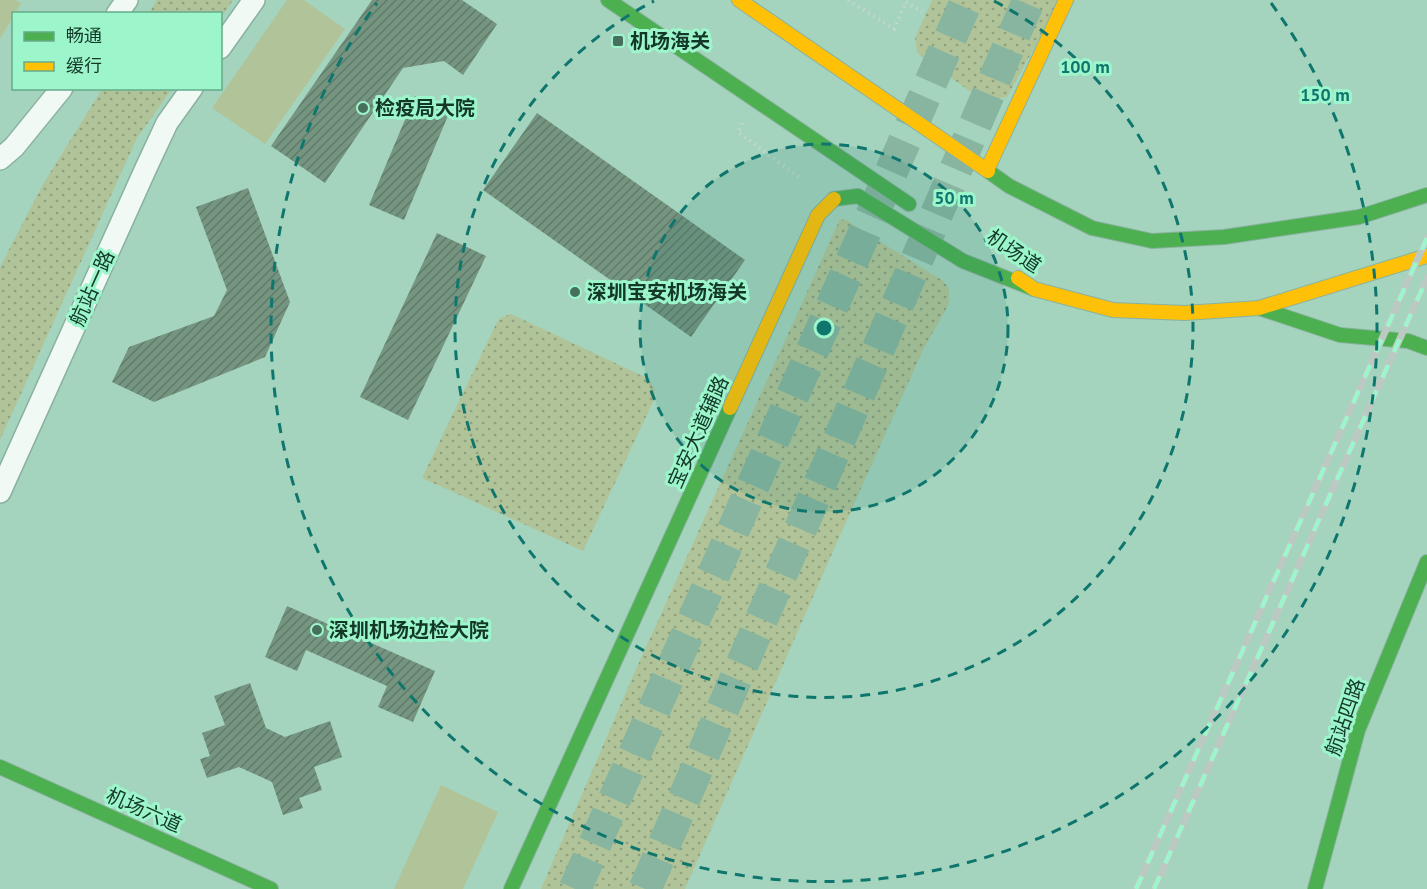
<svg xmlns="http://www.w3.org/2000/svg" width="1427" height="889" font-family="'PT Sans','Noto Sans SC',sans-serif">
<defs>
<pattern id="green-dots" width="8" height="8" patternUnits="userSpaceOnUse" patternTransform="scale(1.5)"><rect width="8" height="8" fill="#b1c499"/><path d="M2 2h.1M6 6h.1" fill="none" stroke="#8fa07d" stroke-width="1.8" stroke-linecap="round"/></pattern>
<pattern id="building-hatch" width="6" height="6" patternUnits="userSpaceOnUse" patternTransform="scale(1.5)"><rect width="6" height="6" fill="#759580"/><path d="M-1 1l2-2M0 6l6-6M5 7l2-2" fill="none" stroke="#5f7b69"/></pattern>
</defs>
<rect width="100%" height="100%" fill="#a4d4be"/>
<path fill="url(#green-dots)" d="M157,0H233L221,18L220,14L149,13Z
M932,0H1061L1007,97L989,100L979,98L917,53L915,38Z
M102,89H172L137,138L0,440V267L43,184Z
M840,219L846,220L943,281L949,288V304L923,350L838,540L685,889H541L636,669Z
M511,314L649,379L655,390L653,402L583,551L422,478L496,324L500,318Z"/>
<path fill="#b1c499" d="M0,0H15L21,3L0,39Z
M287,0H304L345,29L265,144L212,108Z
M441,785L498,812L463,889H394Z"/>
<path fill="url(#building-hatch)" d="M372,0H462L497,24L463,75L444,61L403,68L325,183L271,146Z
M415,96L450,111L404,220L369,205Z
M537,113L745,260L691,337L483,190Z
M248,188L290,302L265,357L154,402L112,382L129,347L214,316L227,290L196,207Z
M437,233L486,256L408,420L360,397Z
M287,606L435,671L413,722L378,707L387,686L306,650L297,671L265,657Z
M250,683L266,728L285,737L330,721L342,757L314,767L322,790L299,798L303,808L283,815L272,782L239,767L207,778L200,759L210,756L202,733L225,725L214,696Z"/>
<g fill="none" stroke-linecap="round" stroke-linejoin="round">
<path stroke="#87b5a0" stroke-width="33" stroke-dasharray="33 16" stroke-linecap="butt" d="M575,889L967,0
M645,889L1029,0"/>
<defs>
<path id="street" d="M117,14L127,0
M220,48L254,0
M0,159L14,147L62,88
M0,492L146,168L167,123L192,88"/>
<path id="fast" d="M608,0L909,204
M988,171L1009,186L1092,228L1152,241L1224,237L1359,217L1427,195
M834,199L858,196L963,261L1034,289
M1259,308L1340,335L1408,341L1427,348
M0,767L271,889
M511,889L730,408
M1315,889L1358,730L1427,562"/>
<path id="slow" d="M739,0L988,171
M987,170L1066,0
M1018,278L1034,289L1113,310L1185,313L1259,308L1427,256
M730,408L818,215L834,199"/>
</defs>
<use href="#street" stroke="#8ab19f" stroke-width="24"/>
<use href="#fast" stroke="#8ab19f" stroke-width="16"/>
<use href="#slow" stroke="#8ab19f" stroke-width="16"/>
<path stroke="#c6d6ce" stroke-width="4" stroke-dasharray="1.5 4.5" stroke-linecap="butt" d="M848,0L894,29L906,2L922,12
M742,123L738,132L800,178"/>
<use href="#street" stroke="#f1f9f5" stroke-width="21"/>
<use href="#fast" stroke="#4caf50" stroke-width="14"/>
<use href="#slow" stroke="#ffc107" stroke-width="14"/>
<defs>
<path id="rail" d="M1136,889L1427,238
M1154,889L1427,278"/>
</defs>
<use href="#rail" stroke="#bbc9c2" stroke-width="7"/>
<use href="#rail" stroke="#9df6cb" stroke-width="4.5" stroke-dasharray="14" stroke-linecap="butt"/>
</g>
<circle cx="824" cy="328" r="184" fill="#0f766e" fill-opacity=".12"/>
<g fill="none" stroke="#0f766e" stroke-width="3" stroke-dasharray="10 8">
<circle cx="824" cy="328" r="184"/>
<path d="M994 1A369 369 0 1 1 654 1"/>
<path d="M1271 3A553 553 0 1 1 377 3"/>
</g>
<g fill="#466f5c" stroke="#9df6cb" stroke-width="2">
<rect x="612" y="35" width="12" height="12" rx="3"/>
<circle cx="363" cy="108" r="6"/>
<circle cx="575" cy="292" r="6"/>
<circle cx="317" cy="630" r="6"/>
</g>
<g text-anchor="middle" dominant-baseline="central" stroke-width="6" stroke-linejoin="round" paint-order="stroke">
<g font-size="20" font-weight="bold" fill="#133828" stroke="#9df6cb" text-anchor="start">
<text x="630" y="41">机场海关</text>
<text x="375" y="108">检疫局大院</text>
<text x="587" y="292">深圳宝安机场海关</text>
<text x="329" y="630">深圳机场边检大院</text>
</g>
<g font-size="20" fill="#133828" stroke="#9df6cb">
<text transform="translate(1014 251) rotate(34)">机场道</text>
<text transform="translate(92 288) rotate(-66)">航站一路</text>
<text transform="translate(698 432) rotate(-66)">宝安大道辅路</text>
<text transform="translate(1345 717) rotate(-71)">航站四路</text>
<text transform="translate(144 810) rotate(24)">机场六道</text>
</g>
</g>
<circle cx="824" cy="328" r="9" fill="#0f766e" stroke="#9df6cb" stroke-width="3"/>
<g font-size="18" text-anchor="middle" font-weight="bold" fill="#0f766e" stroke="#9df6cb" stroke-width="6" stroke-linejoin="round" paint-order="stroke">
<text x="1085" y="73">100 m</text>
<text x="1325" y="101">150 m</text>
<text x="954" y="204">50 m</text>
</g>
<rect x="12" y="12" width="210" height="78" fill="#9df6cb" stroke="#66aa8a" stroke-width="1.5"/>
<rect x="24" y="32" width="30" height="9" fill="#4caf50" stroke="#66aa8a" stroke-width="1.5"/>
<text x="66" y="42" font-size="18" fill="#133828">畅通</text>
<rect x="24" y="62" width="30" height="9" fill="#ffc107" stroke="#66aa8a" stroke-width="1.5"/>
<text x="66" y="72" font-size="18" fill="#133828">缓行</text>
</svg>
